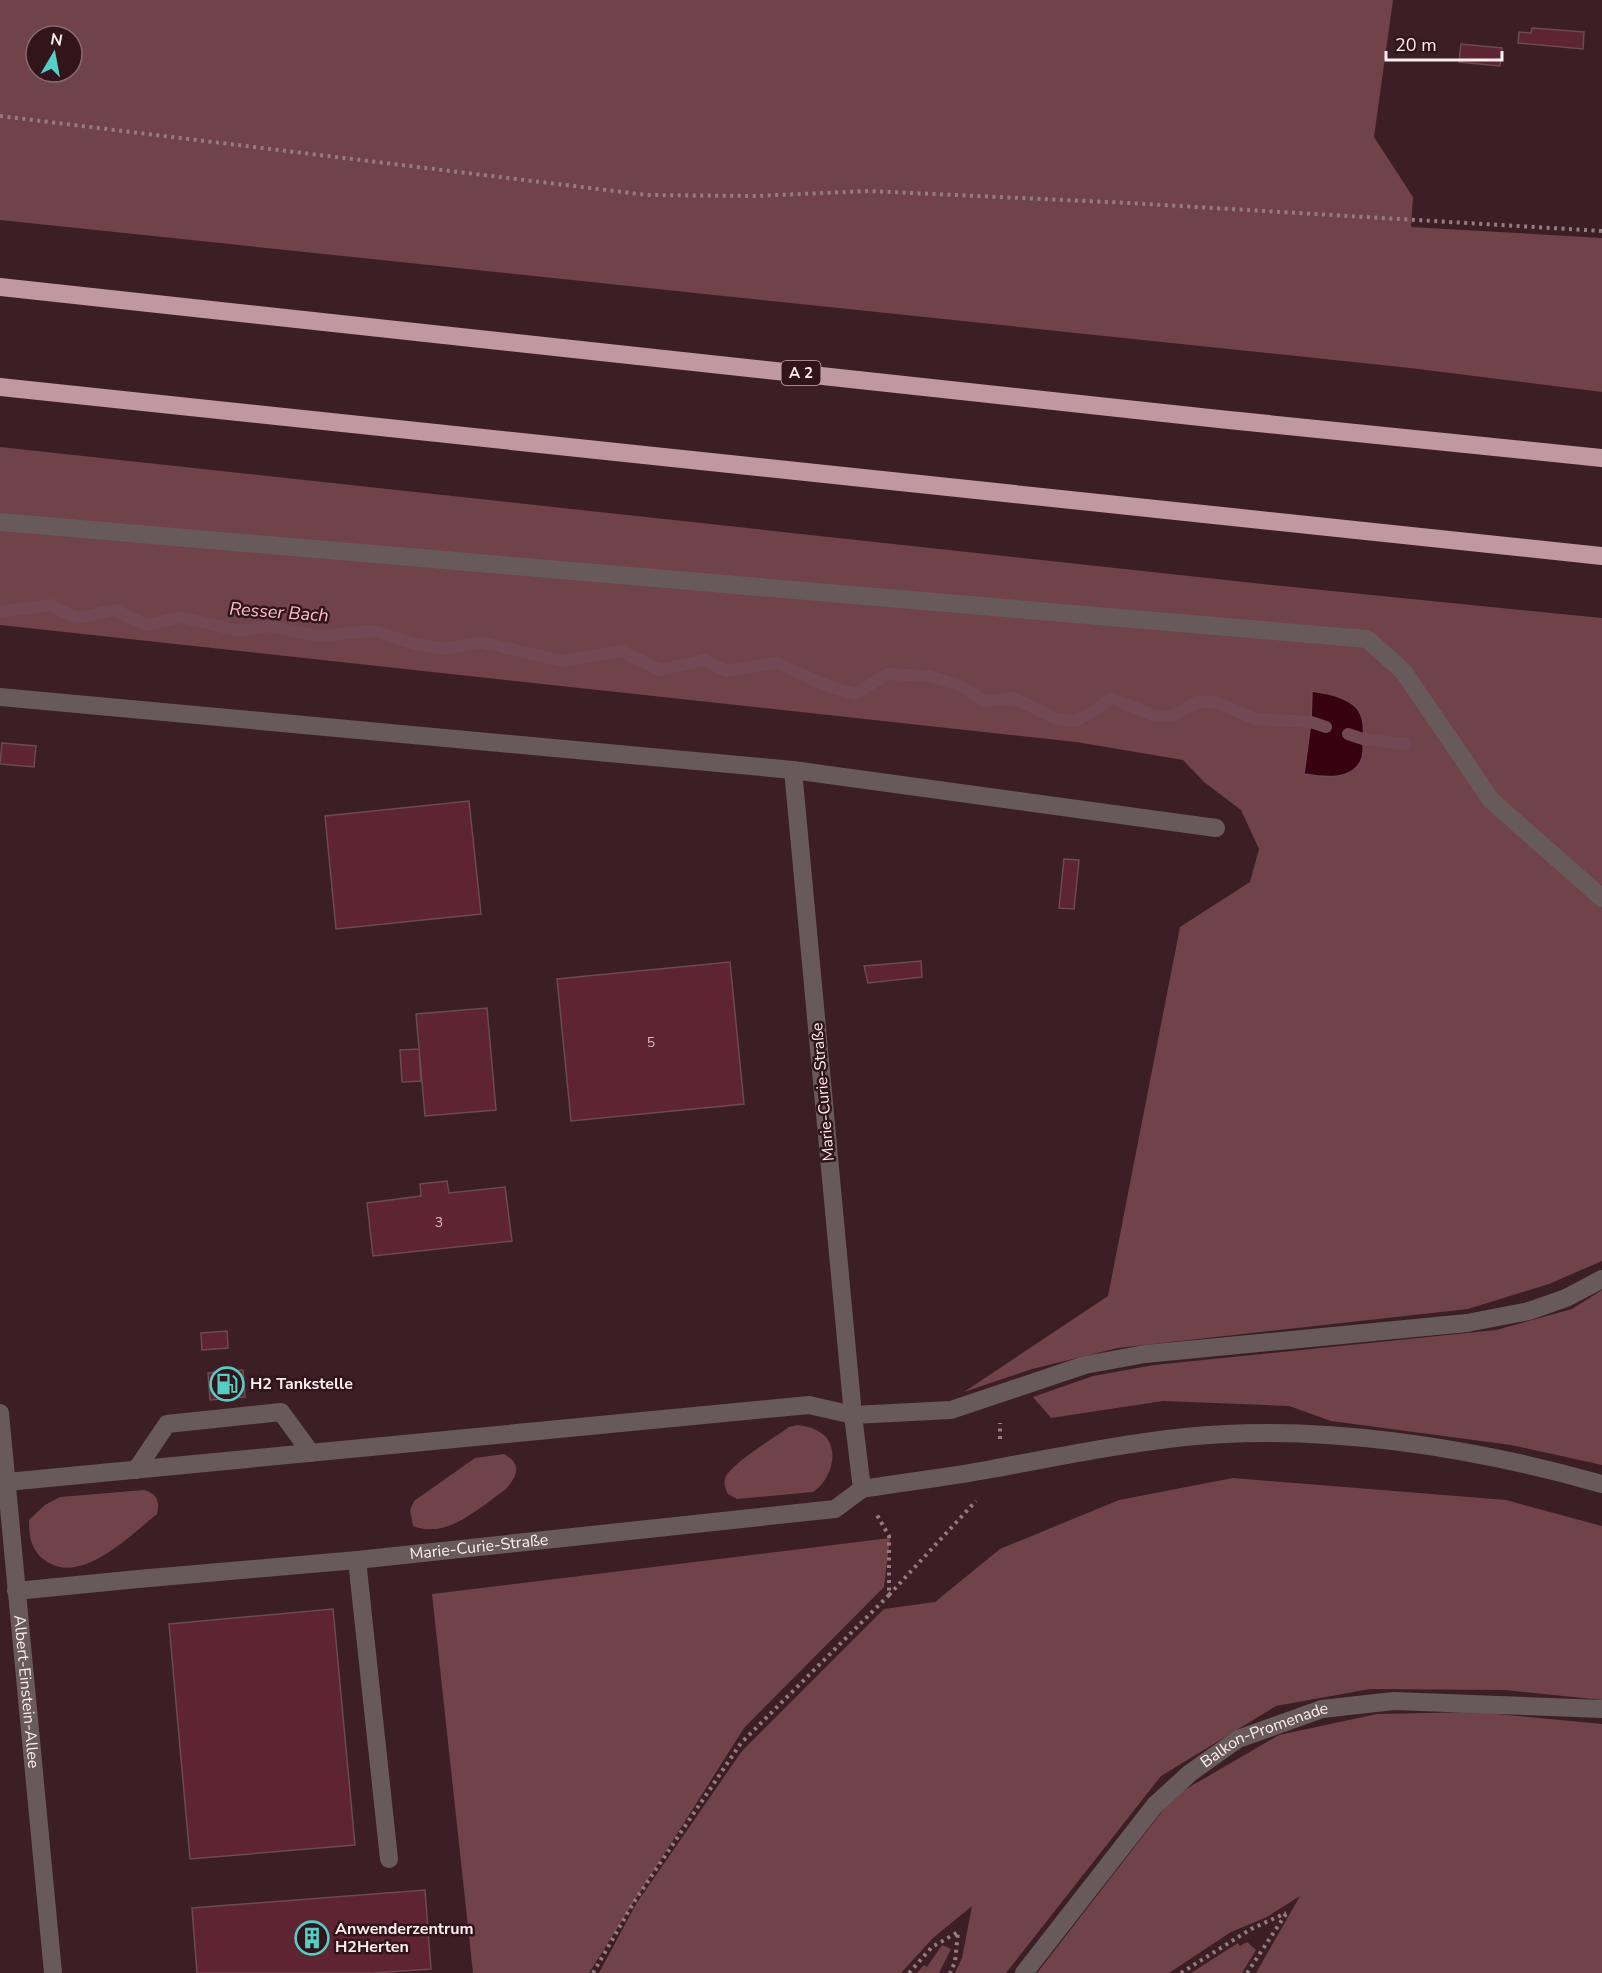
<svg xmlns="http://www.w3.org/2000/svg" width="1602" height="1973" font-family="'Nunito Sans',sans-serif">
<rect width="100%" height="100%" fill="#3c1f24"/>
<path fill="#70424a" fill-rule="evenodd" d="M0,0H1393L1374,137L1413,197L1411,227L1602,238V392L1410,368L0,220ZM36,36H72V72H36Z
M0,447L1263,584L1602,618V1261L1549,1284L1468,1309L1118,1348L1032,1369L964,1392L1108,1296L1180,927L1250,882L1259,849L1241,810L1204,782L1183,760L1076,742L0,625Z
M1602,1290V1465L1511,1445L1331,1421L1289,1406L1163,1401L1051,1418L1033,1397L1093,1376L1154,1365L1496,1330L1572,1309Z
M798,1425C804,1426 810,1427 816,1430C843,1442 833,1479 813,1492L737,1499L728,1494C725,1488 723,1483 726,1476C735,1461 774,1438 789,1427Z
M504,1454C522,1464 518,1475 506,1489C480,1507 447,1540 413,1526L410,1510L414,1501L475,1458Z
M1233,1478L1506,1500L1602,1526V1700L1505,1690L1370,1689L1276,1706L1161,1776L1006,1973H955L962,1958L972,1906L933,1938L901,1973H599L636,1904L742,1751L884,1609L935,1602L1000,1549L1119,1500Z
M144,1490C158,1494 160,1502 157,1514C132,1534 84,1583 49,1563C32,1553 29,1539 29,1520L45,1505L60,1497Z
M890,1538L884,1587L744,1728L589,1973H473L432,1594Z
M1477,1712L1602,1724V1973H1256L1300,1896L1267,1917L1231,1932L1169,1973H1037L1174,1796L1279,1735L1377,1714Z
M1247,1942L1256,1950L1242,1973H1191L1238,1943L1240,1946Z
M942,1945L951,1949L939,1973H917L924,1965L927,1967Z"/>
<path fill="#370112" stroke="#734855" stroke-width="1.5" d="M1312,691C1327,693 1350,697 1359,711C1364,719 1364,730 1363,739C1363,744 1364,752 1362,758C1354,782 1322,777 1304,774L1311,722Z"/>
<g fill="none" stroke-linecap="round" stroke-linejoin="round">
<path stroke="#734855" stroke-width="12" d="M0,612L50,605L77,618L115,610L146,625L181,617L239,631L269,626L318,636L374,631L414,644L444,649L481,642L562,661L621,651L660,670L704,660L726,671L777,663L830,687L856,694L887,674L928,676L957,684L985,701L1013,698L1057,719L1075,721L1091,713L1111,698L1155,716H1173L1197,702H1216L1255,719L1311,722L1326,727
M1348,734L1363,739L1406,744"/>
</g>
<path fill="#5e2431" stroke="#6c4a50" stroke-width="1.5" d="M1532,28L1584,32L1583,49L1518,43L1519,32L1531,33Z
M1461,44L1502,48L1500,66L1459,62Z
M2,743L36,746L34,767L0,764Z
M469,801L481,914L336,929L325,816Z
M1064,859L1079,860L1074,909L1059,908Z
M921,961L922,977L868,983L864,966Z
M730,962L744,1104L571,1121L557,979Z
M487,1008L496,1110L425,1116L416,1014Z
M419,1049L421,1081L402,1082L400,1050Z
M447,1181L449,1193L505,1187L512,1241L373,1256L367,1203L421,1196L420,1184Z
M227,1331L228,1348L202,1350L201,1333Z
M243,1370L245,1397L210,1400L208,1373Z
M333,1609L355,1845L190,1859L169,1624Z
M425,1890L431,1969L373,1973H197L192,1908Z"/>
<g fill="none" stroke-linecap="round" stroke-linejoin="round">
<path stroke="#947c80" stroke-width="4" stroke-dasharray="3 4.5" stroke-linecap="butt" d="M0,116L647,195L755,196L869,191L1129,203L1602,231
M1000,1439V1423
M889,1595L976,1501
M593,1973L634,1902L741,1743L889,1595V1536L877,1515
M909,1973L932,1947L958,1932L955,1962L950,1973
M1181,1973L1251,1929L1286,1913
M1247,1973L1286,1914"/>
<g stroke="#68595b" stroke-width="18">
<path d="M0,522L1367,639L1403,671L1491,800L1602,898"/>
<path d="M0,697L793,770L1216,828"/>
<path d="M853,1415L951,1410L1085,1365L1145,1354L1467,1323L1529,1311L1566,1298L1602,1279"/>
<path d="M136,1470L167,1424L281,1412L311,1453"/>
<path d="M862,1489C905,1482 949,1477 992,1469C1056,1457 1120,1444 1185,1437C1320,1423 1471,1447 1602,1484"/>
<path d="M357,1560L389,1859"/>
<path id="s1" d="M1024,1973L1155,1805L1190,1773L1238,1739L1322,1709L1394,1701L1602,1709"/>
</g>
<g stroke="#68595b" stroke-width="18">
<path id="s2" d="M0,1413L53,1973"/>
<path d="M7,1482L809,1405L853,1415"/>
<path id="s3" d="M16,1591L138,1579L357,1560L835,1509L862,1489L853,1415L793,770"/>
</g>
<path stroke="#bf999f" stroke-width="18" d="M0,287L1219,419L1602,458
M0,387L1602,556"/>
</g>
<defs>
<symbol id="fuel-ring" viewBox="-11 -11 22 22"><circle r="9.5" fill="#32151b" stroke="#55cec5" stroke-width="1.5"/><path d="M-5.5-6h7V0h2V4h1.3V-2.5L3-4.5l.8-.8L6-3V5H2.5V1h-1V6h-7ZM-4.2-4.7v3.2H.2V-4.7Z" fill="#55cec5"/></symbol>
<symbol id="building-ring" viewBox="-11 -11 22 22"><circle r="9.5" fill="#32151b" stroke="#55cec5" stroke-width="1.5"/><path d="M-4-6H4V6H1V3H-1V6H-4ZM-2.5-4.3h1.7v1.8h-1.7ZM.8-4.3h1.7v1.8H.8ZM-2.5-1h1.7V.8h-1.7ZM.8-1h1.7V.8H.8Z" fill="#55cec5"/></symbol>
</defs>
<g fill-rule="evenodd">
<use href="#fuel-ring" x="208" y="1365" width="38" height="38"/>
<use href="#building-ring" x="293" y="1919" width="38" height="38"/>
</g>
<g text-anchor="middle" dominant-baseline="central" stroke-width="5" stroke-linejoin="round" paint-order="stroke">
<g font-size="14" fill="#d7bcc0">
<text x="651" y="1042">5</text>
<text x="439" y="1222">3</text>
</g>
<rect fill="#32151b" stroke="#c2adb0" stroke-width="1.5" x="781.5" y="361" width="39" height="24" rx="4.5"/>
<g font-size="15" font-weight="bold" fill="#ffeef0">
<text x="801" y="373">A 2</text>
</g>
<g font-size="16" fill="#ffeef0" stroke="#32151b">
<text transform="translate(823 1092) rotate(-95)">Marie-Curie-Straße</text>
<text stroke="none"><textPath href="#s3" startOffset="465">Marie-Curie-Straße</textPath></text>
<text stroke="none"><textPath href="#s2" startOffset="280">Albert-Einstein-Allee</textPath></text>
<text stroke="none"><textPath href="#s1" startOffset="345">Balkon-Promenade</textPath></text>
</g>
<g font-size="16" font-weight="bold" fill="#ffeef0" stroke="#32151b" text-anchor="start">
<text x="250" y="1384">H2 Tankstelle</text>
<text x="335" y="1929">Anwenderzentrum<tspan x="335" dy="18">H2Herten</tspan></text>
</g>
<g font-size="18" font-style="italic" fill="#fbc0c9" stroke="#32151b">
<text transform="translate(279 612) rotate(4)">Resser Bach</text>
</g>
</g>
<g transform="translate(54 54) rotate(10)"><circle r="28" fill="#32151b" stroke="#846c70" stroke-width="1.5"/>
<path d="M0-4.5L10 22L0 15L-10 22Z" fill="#55cec5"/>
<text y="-9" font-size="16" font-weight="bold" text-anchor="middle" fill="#ffeef0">N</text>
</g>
<path d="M1386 51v9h116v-9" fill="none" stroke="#ffeef0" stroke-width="3"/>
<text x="1395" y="51" font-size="18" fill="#ffeef0" stroke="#32151b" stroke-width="4.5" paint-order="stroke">20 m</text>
</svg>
